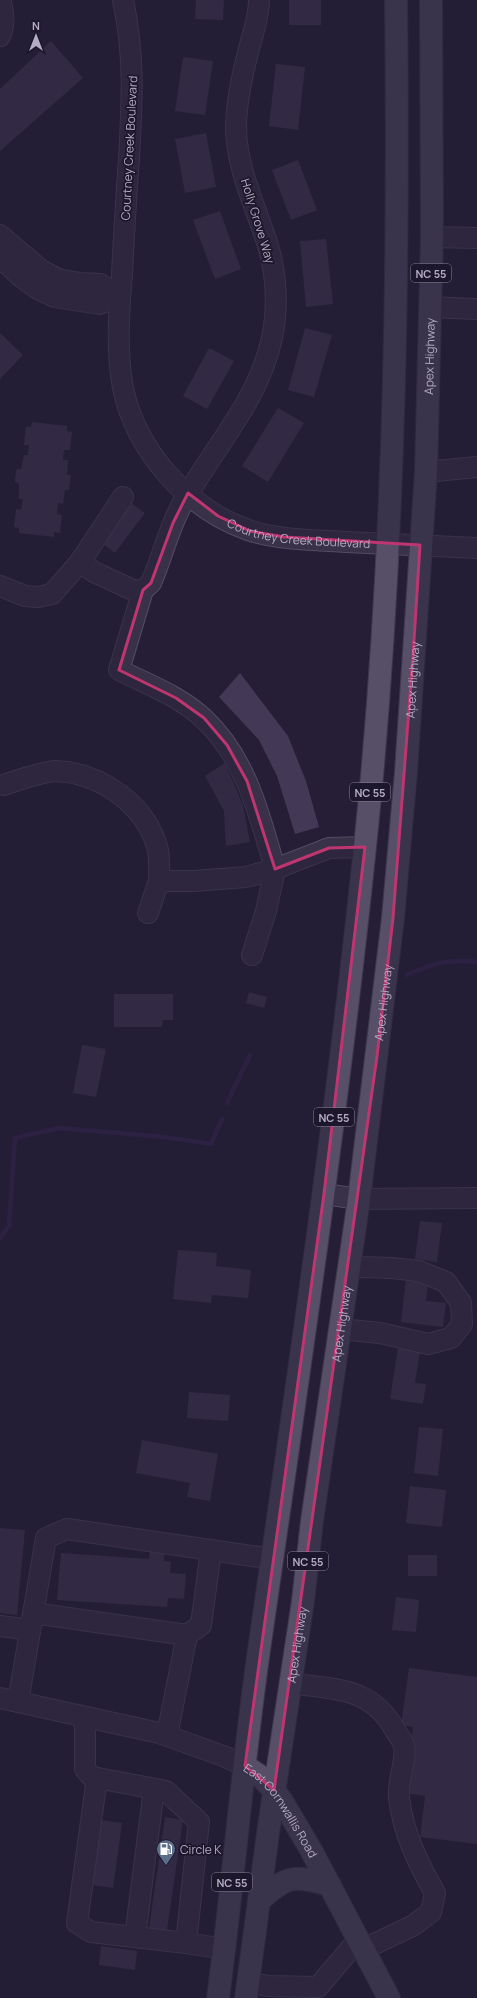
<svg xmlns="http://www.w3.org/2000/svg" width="477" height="1998" font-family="Manrope,sans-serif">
<rect width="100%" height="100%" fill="#251e36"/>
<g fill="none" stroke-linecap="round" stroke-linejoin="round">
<path stroke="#362753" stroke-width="4.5" d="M407,975C434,963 447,959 477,962
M227,1103L250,1055
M0,1238L9,1226L15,1138L59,1128L164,1137L211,1144L222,1119"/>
</g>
<path fill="#433957" d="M196,0H224L223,20L195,19Z
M289,0H321V25H289Z
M51,41L83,78L0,151V89Z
M183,57L213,61L205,115L175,111Z
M276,64L305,67L298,130L269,126Z
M206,133L216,187L185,193L175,139Z
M298,160L317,210L291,220L272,170Z
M220,211L241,269L215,279L193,220Z
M326,239L333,304L306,307L300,241Z
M305,328L332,335L314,397L288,390Z
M0,333L23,355L0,379Z
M209,348L234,361L207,409L183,396Z
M278,408L304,423L268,482L242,466Z
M32,422L67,426V431L72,432L70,450H64L63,460H68L67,475H71L69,490H65L63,504L58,503L57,514L62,515L60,533L54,532V537L19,533V528L14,527L16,509L21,510L23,499H19V484L15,482L16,471L17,469H21L24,455H28L29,445H24L26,426L31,427Z
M131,503L145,513L115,553L102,543Z
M240,673L288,736L306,781L319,827L295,834L277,776L259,740L219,697Z
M225,763L243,805L250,842L226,846L224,811L205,776Z
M249,992L267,997L264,1008L246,1003Z
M114,994H173V1020H163L162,1027H114Z
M82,1045L106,1049L96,1097L73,1093Z
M420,1221L442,1223L437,1262L415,1259Z
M178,1250L217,1253L216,1266L251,1270L248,1298L212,1295L211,1303L173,1299Z
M406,1278L428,1281L426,1301L446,1303L443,1327L401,1322Z
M398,1348L420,1351L415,1383L426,1384L423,1404L390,1399Z
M189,1392L230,1395L228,1421L187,1418Z
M419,1427L443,1429L438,1476L414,1473Z
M142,1440L218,1454L210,1501L187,1497L190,1483L136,1473Z
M410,1486L446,1490L442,1527L406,1523Z
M0,1528L25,1530L17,1615L0,1613Z
M150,1551L164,1552V1561L171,1562L170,1573L186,1574L184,1599L168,1598L167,1607L57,1600L61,1553L149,1559Z
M408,1555H437V1576H408Z
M396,1597L419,1600L416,1632L392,1630Z
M409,1668L477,1677V1844L420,1837L425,1796L404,1793L413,1727L401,1725Z
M165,1817L183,1820L167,1930L149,1928Z
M100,1820L122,1823L113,1888L91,1885Z
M101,1946L137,1951L135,1970L99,1965Z"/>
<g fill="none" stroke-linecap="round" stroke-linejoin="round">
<defs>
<g id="minor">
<path d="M0,0C4,11 5,26 0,36"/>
<path id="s1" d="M123,0C135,56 132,102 129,159C126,197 124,235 122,274C119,311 116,351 123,388C136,451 188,509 248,530C278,540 314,540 346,542C390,544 433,546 477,548"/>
<path d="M0,235L41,270L58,279L80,283L100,284L120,297"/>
<path d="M432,237L477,238"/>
<path d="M0,257L21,277L38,289L55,297L99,304L120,297"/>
<path d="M430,307L477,309"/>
<path d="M426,472L477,467"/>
<path d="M80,562L94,572L135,591L143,590L151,583C164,553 170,522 188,494C218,443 259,398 272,338C278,309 277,275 268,246C256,207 237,170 236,129C236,101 242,75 249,49C253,33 259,16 259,0"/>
<path d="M0,586L25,596L38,597L52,594L80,562L123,497"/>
<path d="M143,590L119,670C147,684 180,696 204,719C246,758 260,816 275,869L329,848L365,847"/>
<path d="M3,785C16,781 44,771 56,771C102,773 147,806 158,850C160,860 159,871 159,881H194L246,877L275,869L266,911L252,955"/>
<path d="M148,913L159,881"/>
<path d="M324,1194L359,1199L477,1198"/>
<path d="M340,1329L380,1333L428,1344L451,1338L462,1324L461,1303L446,1282L419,1271L392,1268L360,1267L349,1264"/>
<path d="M33,1613L187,1635L167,1735"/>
<path d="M0,1626L30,1630"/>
<path d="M187,1635L201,1625L211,1550"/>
<path d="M290,1683C334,1690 371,1686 395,1730C398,1735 403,1741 404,1746C407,1758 397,1783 399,1797C403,1833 418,1863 435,1893L431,1912L414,1925L364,1949"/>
<path d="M0,1698L159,1733L226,1757L245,1766"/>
<path d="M18,1702L46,1538L67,1529L273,1559"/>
<path d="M85,1717V1769L92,1777L166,1791L199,1822L186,1943L225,1949"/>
<path d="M97,1778L77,1923L91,1932L186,1943"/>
<path d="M135,1937L154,1789"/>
<path d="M249,1983L269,1986L318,1987L358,1940"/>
</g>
<g id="major">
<path id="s2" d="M245,1766L260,1776L274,1790L282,1801L311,1850L389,1998"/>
<path d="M259,1901C287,1875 294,1875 330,1885"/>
<path d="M218,1998C233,1885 242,1771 258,1657C300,1364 344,1071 372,776C395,519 399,259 396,0"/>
<path id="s3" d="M246,1998L269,1826L303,1601L312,1521L359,1199L393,918L406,772L426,472L432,237L431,0"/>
</g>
</defs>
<use href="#minor" stroke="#534c62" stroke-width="22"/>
<use href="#major" stroke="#3e384d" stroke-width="24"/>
<use href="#minor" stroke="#383147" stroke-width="20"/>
<use href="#major" stroke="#564f67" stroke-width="22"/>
</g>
<path d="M0 0H477V1998H0ZM188,493L218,516L250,531L284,537L420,545L413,656L393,918L377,1056L274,1790L245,1766L324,1194L365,847L329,848L275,869L247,781L227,745L204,718L176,698L119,670L143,590L151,583L173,523Z" fill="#251e36" fill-opacity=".55" fill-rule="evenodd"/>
<path fill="none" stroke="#bf3570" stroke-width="3" stroke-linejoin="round" d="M188,493L218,516L250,531L284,537L420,545L413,656L393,918L377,1056L274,1790L245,1766L324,1194L365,847L329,848L275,869L247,781L227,745L204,718L176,698L119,670L143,590L151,583L173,523Z"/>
<defs>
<symbol id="fuel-pin" viewBox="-11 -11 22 30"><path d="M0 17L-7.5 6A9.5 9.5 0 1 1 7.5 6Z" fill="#5c6f8a" stroke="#1d172b"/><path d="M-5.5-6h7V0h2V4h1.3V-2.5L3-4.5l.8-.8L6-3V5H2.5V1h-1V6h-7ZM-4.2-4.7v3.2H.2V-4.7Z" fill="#fff"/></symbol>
</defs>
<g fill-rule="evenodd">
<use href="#fuel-pin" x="155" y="1838" width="22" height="30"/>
</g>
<g text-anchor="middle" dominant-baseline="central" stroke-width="3.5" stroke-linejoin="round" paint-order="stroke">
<g fill="#1d172b" stroke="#877f96" stroke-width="1">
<rect x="411" y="264" width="40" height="18" rx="3"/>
<rect x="350" y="783" width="40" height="18" rx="3"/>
<rect x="314" y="1108" width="40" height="18" rx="3"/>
<rect x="288" y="1552" width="40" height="18" rx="3"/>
<rect x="212" y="1873" width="40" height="18" rx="3"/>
</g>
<g font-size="11" font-weight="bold" fill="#b4abc4">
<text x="431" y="273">NC 55</text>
<text x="370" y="792">NC 55</text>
<text x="334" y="1117">NC 55</text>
<text x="308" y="1561">NC 55</text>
<text x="232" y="1882">NC 55</text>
</g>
<g font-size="12" fill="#b4abc4" stroke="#1d172b">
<text transform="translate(129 148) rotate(-87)">Courtney Creek Boulevard</text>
<text transform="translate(258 221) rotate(73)">Holly Grove Way</text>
<text stroke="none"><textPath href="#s3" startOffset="1653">Apex Highway</textPath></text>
<text stroke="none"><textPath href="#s1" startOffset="637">Courtney Creek Boulevard</textPath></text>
<text stroke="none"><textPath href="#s3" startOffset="1329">Apex Highway</textPath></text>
<text stroke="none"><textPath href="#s3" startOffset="1005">Apex Highway</textPath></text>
<text stroke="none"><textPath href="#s3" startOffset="681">Apex Highway</textPath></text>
<text stroke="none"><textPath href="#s3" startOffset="357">Apex Highway</textPath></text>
<text stroke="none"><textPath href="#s2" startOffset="58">East Cornwallis Road</textPath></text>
</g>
<g font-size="12" fill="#b4abc4" stroke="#1d172b" text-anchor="start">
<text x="180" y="1849">Circle K</text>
</g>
</g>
<g transform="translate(36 36)" stroke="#1d172b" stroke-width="3" paint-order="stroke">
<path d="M0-3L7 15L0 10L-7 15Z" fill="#b4abc4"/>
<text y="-6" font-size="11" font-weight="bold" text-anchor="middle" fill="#b4abc4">N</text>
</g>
</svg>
